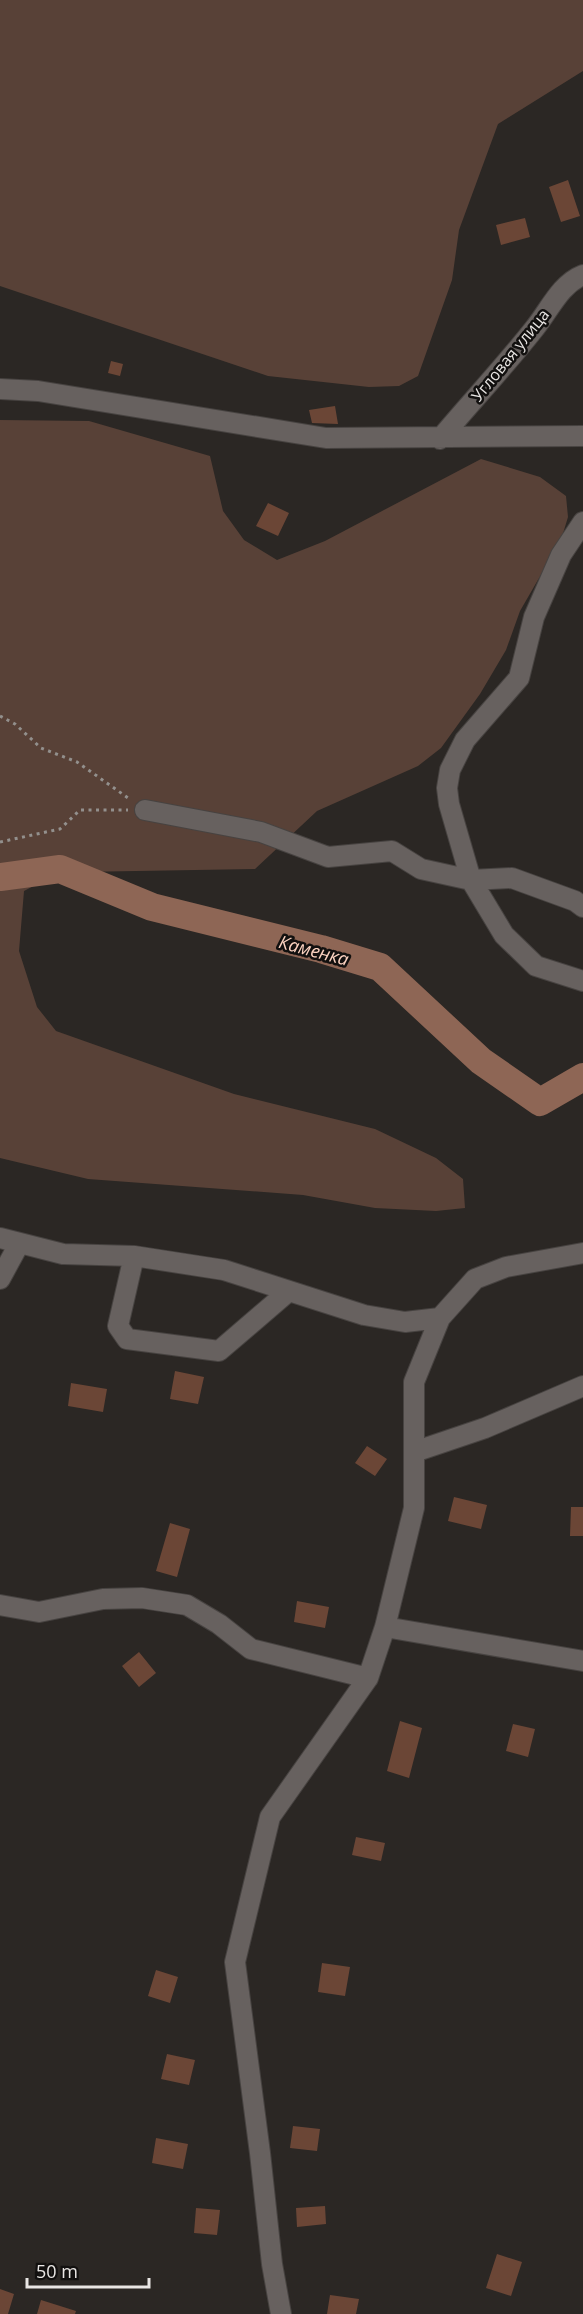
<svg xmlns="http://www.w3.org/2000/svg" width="583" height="2314" font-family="'Open Sans',sans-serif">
<rect width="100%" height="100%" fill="#2b2724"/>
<path fill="#584137" d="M0,0H583V71L498,124L459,230L452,280L418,376L399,386L369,387L268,376L0,286Z
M0,420L89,421L210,456L223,511L244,540L277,560L325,541L481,459L540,477L566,496L568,517L561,540L520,611L506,650L480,694L441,748L418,766L317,811L255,869L77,872L45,880L24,891L19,951L37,1007L56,1031L234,1094L375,1129L436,1158L463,1179L465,1208L436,1211L375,1208L303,1195L88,1179L0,1158Z"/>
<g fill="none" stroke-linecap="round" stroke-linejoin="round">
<path stroke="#8e6655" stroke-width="28" d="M0,877L60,869L152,907L321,949L380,967L481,1061L540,1102L583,1077"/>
</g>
<path fill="#6b4636" d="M568,180L580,216L561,222L549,187Z
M525,218L530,237L501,245L496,225Z
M111,361L123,364L120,376L108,373Z
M335,406L338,424L312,423L309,410Z
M268,503L289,513L278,536L256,526Z
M175,1371L204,1377L198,1404L170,1399Z
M71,1383L107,1389L103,1412L68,1406Z
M367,1446L387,1459L375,1476L355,1463Z
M454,1497L487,1505L481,1529L448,1521Z
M571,1507H583V1536H570Z
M170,1523L190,1529L177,1577L156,1571Z
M297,1601L329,1607L325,1628L294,1622Z
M139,1652L156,1673L139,1687L122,1666Z
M400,1721L422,1728L409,1778L387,1771Z
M513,1724L535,1729L528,1757L506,1751Z
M356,1837L385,1843L381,1861L352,1855Z
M322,1963L350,1967L345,1996L318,1992Z
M156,1970L178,1977L170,2003L148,1996Z
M167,2054L195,2060L189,2085L161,2079Z
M293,2126L320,2129L317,2151L290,2148Z
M156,2138L188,2144L183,2169L152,2163Z
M325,2206L326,2224L297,2227L296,2208Z
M196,2208L220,2210L217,2235L194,2233Z
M497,2254L522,2262L511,2296L486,2288Z
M0,2289L14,2294L8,2314H0Z
M330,2295L359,2299L356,2314H327Z
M41,2300L76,2311L75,2314H37Z"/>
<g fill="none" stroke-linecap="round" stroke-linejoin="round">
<defs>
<path id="minor" d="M0,389L38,391L326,438L583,436
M440,439C471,402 504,367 534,329C549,311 560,284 583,275
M583,522L561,555L534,617L519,678L465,740L450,770L447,788L449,804L471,880L512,878L575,901L583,907
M145,810L261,832L328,857L392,851L421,869L471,880L504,935L536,966L583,981
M0,1238L63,1254L134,1256L224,1270L364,1315L405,1322L440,1318
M134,1256L118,1326L127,1339L219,1351L289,1291
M0,1279L19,1244
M414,1452L485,1428L583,1386
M0,1605L39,1612L103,1599L142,1598L187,1605L219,1624L251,1649L368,1678
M385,1627L583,1661
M281,2314L272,2264L260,2153L235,1962L270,1817L368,1678L385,1627L414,1508V1382L440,1318L475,1279L506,1267L583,1253"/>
</defs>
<use href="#minor" stroke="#474341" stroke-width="22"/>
<path stroke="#93908d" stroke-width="3" stroke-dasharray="3 4.5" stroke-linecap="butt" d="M0,716L15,724L41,748L77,762L131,800
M0,842L60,829L80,810H128"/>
<use href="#minor" stroke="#67615f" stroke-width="20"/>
</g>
<g text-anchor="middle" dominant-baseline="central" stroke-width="5" stroke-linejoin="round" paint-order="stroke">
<g font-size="16" fill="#e9e6e4" stroke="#12100f">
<text transform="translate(510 355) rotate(-51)">Угловая улица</text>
</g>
<g font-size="18" font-style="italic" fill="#fdd4c2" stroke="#12100f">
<text transform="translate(314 950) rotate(15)">Каменка</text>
</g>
</g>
<path d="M27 2278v9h122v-9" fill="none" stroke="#e9e6e4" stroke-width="3"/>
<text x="36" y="2278" font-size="18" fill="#e9e6e4" stroke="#12100f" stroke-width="4.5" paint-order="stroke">50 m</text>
</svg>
